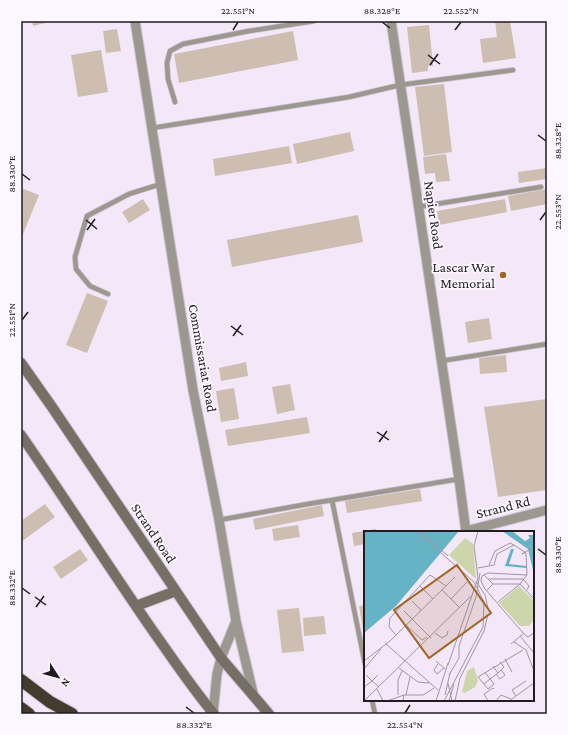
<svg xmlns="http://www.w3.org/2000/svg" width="568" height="735" font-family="'Crimson Pro',serif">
<rect width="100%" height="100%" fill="#f3e7f8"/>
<path fill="#cebeb2" d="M32,21H44L45,23L33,26Z
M495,21H510L516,58L483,63L480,39L497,37Z
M429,25L433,66H428V71L412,73L407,27Z
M117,29L121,51L106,53L103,31Z
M293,31L298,60L179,83L174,54Z
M101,50L108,92L78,97L71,55Z
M444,84L452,152L424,156L415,87Z
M350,132L354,151L297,164L293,144Z
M289,146L292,163L215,176L213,159Z
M446,154L450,181L436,182L435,173L425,174L423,157Z
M547,168V179L519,183L518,172Z
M21,188L39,195L21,239Z
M547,189V204L511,211L508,196Z
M143,199L150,210L129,223L122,212Z
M505,199L507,212L439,225L437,211Z
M358,215L363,242L232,267L227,240Z
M87,293L108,301L87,353L66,345Z
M489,318L492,339L468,343L465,322Z
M506,355L507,372L480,374L479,358Z
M246,362L248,376L221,381L219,368Z
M290,384L295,410L277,414L272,387Z
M234,388L239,419L221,422L216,391Z
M547,399V490L498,497L484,407Z
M307,417L310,433L228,446L225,430Z
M420,489L422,501L347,513L345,501Z
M45,504L55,517L21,542V521Z
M322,505L324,516L255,530L253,519Z
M298,525L300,537L274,541L272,529Z
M376,529L377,532H365V544L354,546L352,533Z
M80,549L88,560L61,579L53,567Z
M365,605V630H363L359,606Z
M299,608L304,651L282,653L277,610Z
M324,616L326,634L304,636L303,618Z"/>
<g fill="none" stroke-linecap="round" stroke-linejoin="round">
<defs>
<path id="lane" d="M175,102L168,79L167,63L170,51L183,44L249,31L314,21
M152,128L349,97L400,85L513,70
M418,207L541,187
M108,294L90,286L76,269L75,257L87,216L129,194L161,184
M441,361L547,344
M332,500L365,664
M219,520L308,504L459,479
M372,700L375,714"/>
<path id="street" d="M135,21L193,390L219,520L236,621L254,697
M391,21L459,479L466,532
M466,531L547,510
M213,713L217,674L221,658L236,621"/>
<path id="secondary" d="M21,363L52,407L221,658L269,714
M21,435C66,500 108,566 153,631C173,659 192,688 214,714
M136,606L176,591"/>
<path id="highway" d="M21,680L50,702L72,714
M21,708L29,714"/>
</defs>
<use href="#lane" stroke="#cdc2d1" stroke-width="6"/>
<use href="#street" stroke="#cdc2d1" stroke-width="11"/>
<use href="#secondary" stroke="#cdc2d1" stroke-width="12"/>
<use href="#highway" stroke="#cdc2d1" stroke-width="14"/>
<use href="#lane" stroke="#9c9890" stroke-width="4.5"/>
<use href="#street" stroke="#9c9890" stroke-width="9"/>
<use href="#secondary" stroke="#756f65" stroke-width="10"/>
<use href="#highway" stroke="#433b2e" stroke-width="12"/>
</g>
<path fill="none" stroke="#201c22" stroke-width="1.5" d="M382,22L390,28M233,30L238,22M455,30L461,22M428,55L440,64M430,65L438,54M538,135L546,141M22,174L30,180M86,220L97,229M540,220L546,212M87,230L95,219M22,320L28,312M231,326L243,335M233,336L241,325M377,432L389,440M379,442L387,431M538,549L546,555M22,588L30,594M35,597L46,605M36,607L44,596M186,707L194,713M405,713L410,705"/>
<circle fill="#a16626" stroke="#fcf7fe" stroke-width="1.5" cx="503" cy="275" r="4"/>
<g text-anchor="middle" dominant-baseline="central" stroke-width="3.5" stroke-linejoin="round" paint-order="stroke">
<g font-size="14" fill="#201c22" stroke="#fcf7fe">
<text transform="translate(434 215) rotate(82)">Napier Road</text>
<text transform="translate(203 358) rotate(80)">Commissariat Road</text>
<text transform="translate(503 507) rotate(-14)">Strand Rd</text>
<text transform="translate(154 533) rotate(56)">Strand Road</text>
</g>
<g font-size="14" fill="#201c22" stroke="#fcf7fe" text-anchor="end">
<text x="495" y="267">Lascar War<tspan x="495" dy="16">Memorial</tspan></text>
</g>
</g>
<g transform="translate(364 531)">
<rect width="170" height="170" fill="#f3e7f8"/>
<path d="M101,7L109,13L112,48L85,24ZM155,55L170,70V89L165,95H156L135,72ZM110,136L114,150L111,156L101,162L98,161L103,140Z" fill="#cdd6aa"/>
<path d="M0,0H95L32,75L0,102ZM138,0H148L161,10L166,7L164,4H169L170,43L164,18ZM147,18H150L145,33L162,35V37L141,35Z" fill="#65b3c4"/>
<path fill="none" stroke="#9f96a2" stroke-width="1" d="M52,0L110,51L120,71L119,96L80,170M56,0L84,25M161,22L158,23L170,16M125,34L131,20L146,12L150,14M114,37L130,34L133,23L150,14L162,22L163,44L156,53L134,71M120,44L129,53M163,44L124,42L118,45L117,50L121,58L160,103L164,106L170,102M124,48H160M160,49L165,55L163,59M112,50L121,64L124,77M56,55L69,68M78,59L96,77M122,60L129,53H156L170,68M87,68L103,51M48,70L57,79M40,80L67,107M42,94L58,109L63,106M71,102L78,107L83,104L84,100M32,104L25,96L26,87L66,44L82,55M156,105L170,122M150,111L162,119L170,140M22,113L74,159M147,113L160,102M141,128L148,141M0,130L26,110L91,46M72,130L81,138M74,133L70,139L73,143L80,137M84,134L114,47L110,15L114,0M35,137L54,151L65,152M0,138L17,118M121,141L126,148L134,142L129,135M134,142L140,136L136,131M132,143L136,148L141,144L137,139M2,144L8,150L14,144M85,144L95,127V115L112,66L116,42M84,152L88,170M120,153L124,158L130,153L126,148L120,153L114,146L159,119M0,156L8,150L15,156M13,158L19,170M34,164V149L38,140M42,164L46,146M81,164L86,142M152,165L148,159L162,150M0,170L107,65M23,170L40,164M39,170L40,164H59L70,157M72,170L84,132M85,170L90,153M91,170L96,147L120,100L124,83M124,170L120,163L129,157L130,158M132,170L137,164L147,168M145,170L170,152"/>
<path fill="#a16626" fill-opacity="0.15" stroke="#a16626" stroke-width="2" d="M93,34L127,82L65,127L30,79Z"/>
<rect width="170" height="170" fill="none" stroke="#201c22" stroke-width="2"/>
</g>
<rect width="568" height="735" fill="none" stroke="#fcf7fe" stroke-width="44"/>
<g transform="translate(58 677) rotate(126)" stroke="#fcf7fe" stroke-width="3" paint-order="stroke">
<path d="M0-3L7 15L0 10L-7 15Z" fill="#201c22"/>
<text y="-6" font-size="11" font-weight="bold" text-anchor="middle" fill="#201c22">N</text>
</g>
<rect x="22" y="22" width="524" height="691" fill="none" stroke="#201c22" stroke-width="1.5"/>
<g font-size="10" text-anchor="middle" fill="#201c22">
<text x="238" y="14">22.551°N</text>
<text x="382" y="14">88.328°E</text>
<text x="461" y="14">22.552°N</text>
<text transform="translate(557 141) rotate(-90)" y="4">88.328°E</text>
<text transform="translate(11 174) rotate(-90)" y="4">88.330°E</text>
<text transform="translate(557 212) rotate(-90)" y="4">22.553°N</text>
<text transform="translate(11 320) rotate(-90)" y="4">22.551°N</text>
<text transform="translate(557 555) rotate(-90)" y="4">88.330°E</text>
<text transform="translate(11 588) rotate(-90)" y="4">88.332°E</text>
<text x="194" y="728">88.332°E</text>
<text x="405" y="728">22.554°N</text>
</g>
</svg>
